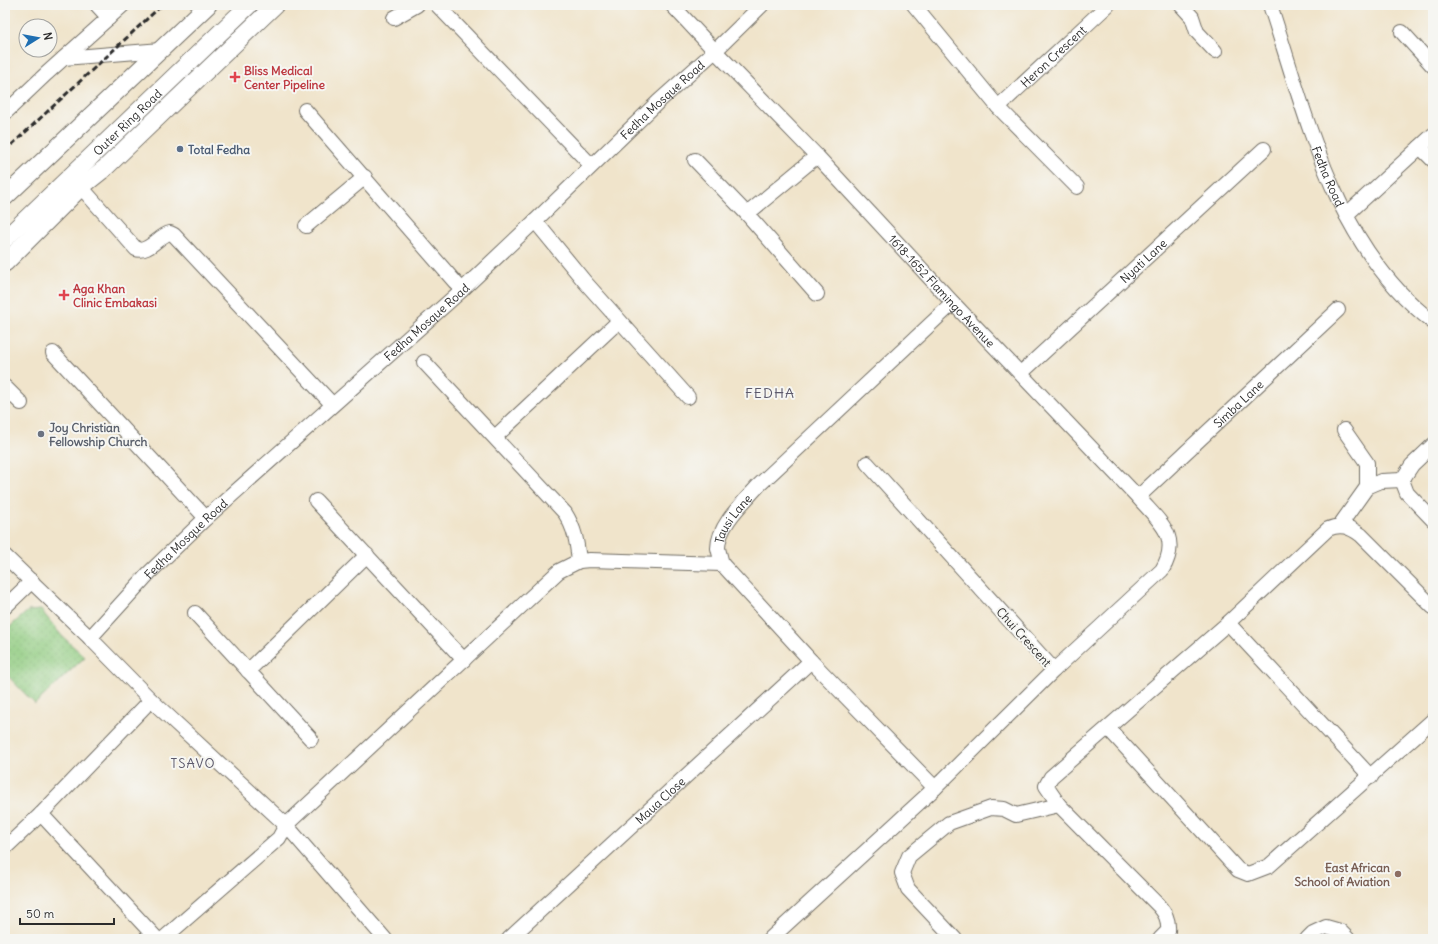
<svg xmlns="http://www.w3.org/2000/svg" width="1438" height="944" font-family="Delius,sans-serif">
<defs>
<pattern id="park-dots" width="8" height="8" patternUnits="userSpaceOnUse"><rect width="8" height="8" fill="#91cc81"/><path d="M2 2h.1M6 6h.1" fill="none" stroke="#7daf70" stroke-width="1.8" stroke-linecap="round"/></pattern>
</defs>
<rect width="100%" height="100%" fill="#f6f6f2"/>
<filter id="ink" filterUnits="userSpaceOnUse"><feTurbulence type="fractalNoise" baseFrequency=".025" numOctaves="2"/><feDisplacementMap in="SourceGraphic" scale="8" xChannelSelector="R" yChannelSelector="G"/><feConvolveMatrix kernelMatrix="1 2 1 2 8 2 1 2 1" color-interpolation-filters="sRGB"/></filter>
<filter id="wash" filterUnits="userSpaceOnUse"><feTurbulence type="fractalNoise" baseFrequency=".012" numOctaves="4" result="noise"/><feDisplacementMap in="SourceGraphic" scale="16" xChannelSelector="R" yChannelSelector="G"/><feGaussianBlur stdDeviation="0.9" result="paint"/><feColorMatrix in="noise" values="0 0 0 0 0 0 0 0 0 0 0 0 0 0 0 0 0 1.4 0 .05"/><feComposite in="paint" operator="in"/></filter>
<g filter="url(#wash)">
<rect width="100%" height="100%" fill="#f0e4cb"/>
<path fill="url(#park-dots)" stroke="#5e7c56" d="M41,610L62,636L85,657L35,704L5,673V631L28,611Z"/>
</g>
<g filter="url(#ink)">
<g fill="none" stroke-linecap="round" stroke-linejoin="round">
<defs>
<g id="minor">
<path d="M97,5L109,18"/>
<path d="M437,5L591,165"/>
<path id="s1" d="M672,5L715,51L817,156L953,303L1138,497C1159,522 1182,536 1162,570L1054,670L867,463"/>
<path d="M914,5L998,107L1077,187"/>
<path d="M1181,5L1192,17L1197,32L1215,51"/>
<path id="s2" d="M1270,5C1307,116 1334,247 1433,322"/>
<path d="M394,18L417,5"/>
<path d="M1402,32L1433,66"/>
<path d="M64,58L161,50"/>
<path id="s3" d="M998,107L1108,5"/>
<path d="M305,110L462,290"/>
<path d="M5,113L46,74L123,5"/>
<path d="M1420,147L1433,160"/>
<path d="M695,160L747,214L817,294"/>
<path d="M81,187L136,249C148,254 159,235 170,233L174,235L332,404"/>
<path d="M747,214L817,156"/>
<path d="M1346,215L1433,135"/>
<path d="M535,221L585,282L688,397"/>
<path d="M306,226L365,177"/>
<path d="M53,353L206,518"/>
<path d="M424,362L565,513C575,529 577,542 579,561"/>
<path id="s4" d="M1021,373L1264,149"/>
<path d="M5,387L21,403"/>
<path d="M495,437L619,321"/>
<path d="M1433,445L1412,465L1402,480L1407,493L1433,520"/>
<path d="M1367,487L1381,481L1402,480"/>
<path id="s5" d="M1138,497L1338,310"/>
<path d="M316,501L464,660"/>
<path d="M1340,525L1367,487V463L1344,430"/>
<path d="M5,556L90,638L151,700L286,825L385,939"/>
<path d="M5,607L32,581"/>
<path d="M195,613L311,739"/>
<path d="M1228,623L1371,777"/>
<path id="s6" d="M90,638L149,573L206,518L462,290L535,221L658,102L715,51L762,5"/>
<path d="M248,671L367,555"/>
<path d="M1108,728L1238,870L1248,874L1269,866L1433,720"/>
<path id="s7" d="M935,788L811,661L722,564C721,559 719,553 718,548C718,525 744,502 758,486L953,303"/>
<path d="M41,814L157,939"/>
<path d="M5,848L41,814L151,700"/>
<path d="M163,939L279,838L286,825L559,571L579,561L590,560L722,564"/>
<path id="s8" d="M509,939L811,661"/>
<path d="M770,939L935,788L1054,670"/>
<path d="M955,939L908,889L902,873L909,856L949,823L991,808L1004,809L1016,815L1059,805"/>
<path d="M1160,939L1168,931C1169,919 1165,913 1158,905L1059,805L1046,786L1051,777L1228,623L1328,529C1341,523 1350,527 1361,535L1433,607"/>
<path d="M1307,939L1313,933L1326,927L1340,931L1348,939"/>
</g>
<g id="major">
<path d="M5,197L208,5"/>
<path id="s9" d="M5,239L249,5"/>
<path d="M5,263L81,187L105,168L275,5"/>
</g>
</defs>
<use href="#minor" stroke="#706c63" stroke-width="16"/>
<use href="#major" stroke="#706c63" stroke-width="19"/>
<use href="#minor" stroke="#fff" stroke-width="14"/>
<use href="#major" stroke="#fff" stroke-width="17"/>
<path stroke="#2b2b2b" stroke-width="3" stroke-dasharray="6 3" stroke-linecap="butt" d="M5,151L162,5"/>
</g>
</g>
<g fill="#e0444e" stroke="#f6f6f2" stroke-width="1.5">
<path d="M233 71h4v4h4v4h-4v4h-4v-4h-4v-4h4z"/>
<path d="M62 289h4v4h4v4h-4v4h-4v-4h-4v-4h4z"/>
</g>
<circle fill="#5c6f8a" stroke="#f6f6f2" stroke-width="1.5" cx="180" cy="149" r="4"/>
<circle fill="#6b7280" stroke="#f6f6f2" stroke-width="1.5" cx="41" cy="434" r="4"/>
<circle fill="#8d6e63" stroke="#f6f6f2" stroke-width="1.5" cx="1398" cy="874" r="4"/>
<g text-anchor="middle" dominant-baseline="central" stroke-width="4" stroke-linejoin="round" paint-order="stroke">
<g font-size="12" fill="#2b2b2b" stroke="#f6f6f2">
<text stroke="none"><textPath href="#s3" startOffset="75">Heron Crescent</textPath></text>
<text stroke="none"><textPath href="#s6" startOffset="786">Fedha Mosque Road</textPath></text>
<text stroke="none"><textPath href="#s9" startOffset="169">Outer Ring Road</textPath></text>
<text stroke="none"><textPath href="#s2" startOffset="181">Fedha Road</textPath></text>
<text stroke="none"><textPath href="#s4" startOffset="166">Nyati Lane</textPath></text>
<text stroke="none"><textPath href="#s1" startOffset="393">1618-1652 Flamingo Avenue</textPath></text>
<text stroke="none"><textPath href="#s6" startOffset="462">Fedha Mosque Road</textPath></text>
<text stroke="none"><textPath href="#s5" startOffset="137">Simba Lane</textPath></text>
<text stroke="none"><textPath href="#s7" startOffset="359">Tausi Lane</textPath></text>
<text stroke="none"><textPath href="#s6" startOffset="138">Fedha Mosque Road</textPath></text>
<text transform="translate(1024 637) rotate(48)">Chui Crescent</text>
<text stroke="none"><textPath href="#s8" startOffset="205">Maua Close</textPath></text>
</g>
<g font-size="12" font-weight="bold" fill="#be3a42" stroke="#f6f6f2" text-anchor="start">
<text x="244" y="70">Bliss Medical<tspan x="244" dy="14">Center Pipeline</tspan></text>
<text x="73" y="288">Aga Khan<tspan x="73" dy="14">Clinic Embakasi</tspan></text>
</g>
<g font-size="12" font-weight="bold" fill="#4e5e75" stroke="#f6f6f2" text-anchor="start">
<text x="188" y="149">Total Fedha</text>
</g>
<g font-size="12" font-weight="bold" fill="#5b616d" stroke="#f6f6f2" text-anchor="start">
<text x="49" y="427">Joy Christian<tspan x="49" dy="14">Fellowship Church</tspan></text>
</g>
<g font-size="12" font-weight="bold" fill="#785e54" stroke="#f6f6f2" text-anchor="end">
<text x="1390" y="867">East African<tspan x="1390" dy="14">School of Aviation</tspan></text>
</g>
<g font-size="13" letter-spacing="1" fill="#5d5a6c" stroke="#f6f6f2">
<text x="193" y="763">TSAVO</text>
</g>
<g font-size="14" letter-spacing="1" fill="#5d5a6c" stroke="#f6f6f2">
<text x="770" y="393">FEDHA</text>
</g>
</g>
<rect width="1438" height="944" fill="none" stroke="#f6f6f2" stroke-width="20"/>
<g transform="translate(38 38) rotate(79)"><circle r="19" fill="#f6f6f2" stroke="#a5a5a2"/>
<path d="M0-3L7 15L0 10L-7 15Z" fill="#1f6fb2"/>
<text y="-6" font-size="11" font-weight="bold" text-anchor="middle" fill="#2b2b2b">N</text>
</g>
<path d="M20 918v6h94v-6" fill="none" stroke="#2b2b2b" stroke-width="2"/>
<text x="26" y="918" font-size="12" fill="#2b2b2b" stroke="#f6f6f2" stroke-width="3" paint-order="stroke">50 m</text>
</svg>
